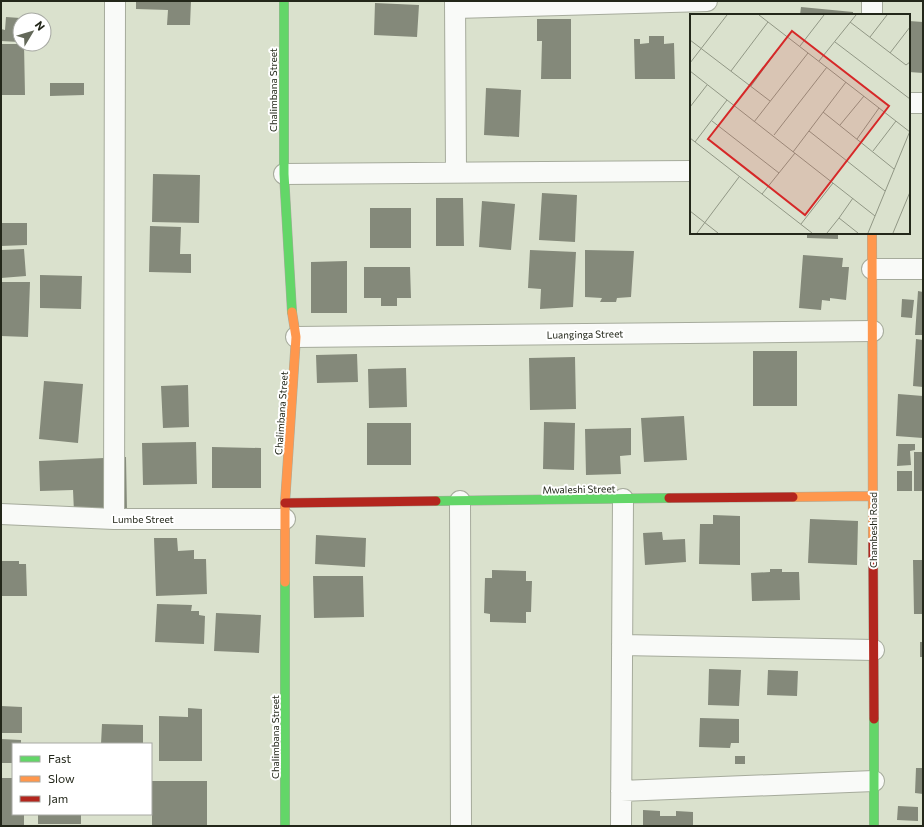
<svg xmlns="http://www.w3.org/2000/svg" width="924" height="827" font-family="Commissioner,sans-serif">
<rect width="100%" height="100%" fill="#dae1cd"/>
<path fill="#84897a" d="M136,1H191L190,25H167L168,10L136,9Z
M375,3L419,5L417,37L374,35Z
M801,7L853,12V15H800Z
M6,17L20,18L19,42L1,41V29L5,30Z
M537,19H571V79H541L542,41H537Z
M909,21L923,22V73L909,72Z
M649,36H664V44L674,43L675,79H635L634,39H640V44L649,43Z
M1,44H24L25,95H1Z
M50,83H84V95L50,96Z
M486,88L521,90L519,137L484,135Z
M153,174L200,175L199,223L152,222Z
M542,193L577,195L575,242L539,240Z
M436,198H463L464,246H436Z
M482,201L515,204L511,250L479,247Z
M370,208H411V248H370Z
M1,223H27V245L1,246Z
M150,226L181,227L180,254H191V273L149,272Z
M807,233H838V239L807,238Z
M24,249L26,276L1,278V250Z
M530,250L576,252L573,307L540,309L541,289L528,288Z
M585,250L634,251L631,297L617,298L616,302H600L602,298L585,297Z
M803,255L843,258L842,267H849L846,300L830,298V301L822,300L821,310L799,308Z
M347,261V313H311V262Z
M364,267H410L411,298H397V306H381V298H364Z
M40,275L82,276L81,309L40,308Z
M1,282H30L28,337L1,336Z
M918,291L923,292V335H915Z
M902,299L914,300L912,318L901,317Z
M916,339L923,340V387L913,386Z
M753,351H797V406H753Z
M357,354L358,382L317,383L316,355Z
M575,357L576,409L530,410L529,358Z
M406,368L407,407L369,408L368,369Z
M44,381L83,384L78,443L39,439Z
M188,385L189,427L163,428L161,386Z
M898,394L923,396V438L896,436Z
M684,416L687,460L644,462L641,418Z
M544,422L575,423L574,470L543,469Z
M367,423H411V465H367Z
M631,428V455L620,456L621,474L586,475L585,429Z
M196,442L197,484L143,485L142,443Z
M898,444H915V450L910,451L911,465L897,466Z
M212,447L261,448V488H212Z
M914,452H923V491H914Z
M126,457L127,511L74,512L73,490L40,491L39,461Z
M897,471H912V491H897Z
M713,515L740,516V565L699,564L700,524H713Z
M810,519L858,521L857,565L808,563Z
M662,532L663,540L685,539L686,562L645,565L643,533Z
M316,535L366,538L365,567L315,564Z
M154,538H177L178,551L194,550V559H206L207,594L156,596Z
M913,560H923V614H914Z
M1,561H19V564H26L27,596H1Z
M770,569H782V572H799L800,600L752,601L751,573L770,572Z
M492,570L526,571V581H532L531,612H526V623L490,622V614L484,613L485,578H492Z
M313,576H363L364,617L314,618Z
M157,604L192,605L191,611H199V615L205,616L204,644L155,642Z
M216,613L261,615L259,653L214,651Z
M920,642H923V657H920Z
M709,669L741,670L739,706L708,705Z
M768,670L798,671L797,696L767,695Z
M1,706L22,707V733H1Z
M188,708L202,709V761H159V716L188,717Z
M700,718L739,719V743H731L730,748L699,747Z
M102,724L143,725V744H101Z
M1,739L21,740V744H13V763H1Z
M735,756H745V764H735Z
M916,768H923V794L915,793Z
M1,778H13V814H24V826H1Z
M152,781H207V826L152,825Z
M898,806L918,807V821L897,820Z
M643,810L660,811V816H676V811L693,812V826H643Z
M38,814H81V824H38Z"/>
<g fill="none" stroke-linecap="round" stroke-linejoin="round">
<defs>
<path id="street" d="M455,1L456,172
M872,1V15
M455,8L707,1
M909,103H923
M284,174L691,171
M872,269H923
M296,337L873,331
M460,501L461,826
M1,514L114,519H285
M114,519L115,1
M622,645L874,650
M621,791L874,781
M621,826L623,499"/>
<path id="fast" d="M284,1V174L292,312
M436,501L669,498
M874,719V826
M285,826V582"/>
<path id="slow" d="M872,233L873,541
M793,497L873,496
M285,582V503L296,337L292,312"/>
<path id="jam" d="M669,498L793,497
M285,503L436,501
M873,541L874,719"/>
</defs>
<use href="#street" stroke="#a6ab9c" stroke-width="22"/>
<use href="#fast" stroke="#a6ab9c" stroke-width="10"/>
<use href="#slow" stroke="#a6ab9c" stroke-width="10"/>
<use href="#jam" stroke="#a6ab9c" stroke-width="10"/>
<use href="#street" stroke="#f9faf8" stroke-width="20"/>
<use href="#fast" stroke="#63d668" stroke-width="9"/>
<use href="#slow" stroke="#ff974d" stroke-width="9"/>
<use href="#jam" stroke="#b3261e" stroke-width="9"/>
</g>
<g text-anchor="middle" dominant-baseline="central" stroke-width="4" stroke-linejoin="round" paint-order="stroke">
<g font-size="10" fill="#23271a" stroke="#fff">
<text transform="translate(273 90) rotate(-90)">Chalimbana Street</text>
<text transform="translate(585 334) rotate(-1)">Luanginga Street</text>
<text transform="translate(281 413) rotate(-86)">Chalimbana Street</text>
<text transform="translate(579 489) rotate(-1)">Mwaleshi Street</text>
<text x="143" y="519">Lumbe Street</text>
<text transform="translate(873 530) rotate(-90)">Chambeshi Road</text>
<text transform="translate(275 737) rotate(-90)">Chalimbana Street</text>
</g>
</g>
<g transform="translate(690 14)">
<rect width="220" height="220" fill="#dae1cd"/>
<path fill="none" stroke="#919785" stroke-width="1" d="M69,1L220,118M160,8L216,51L220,48M180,23L197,1M0,26L80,87M145,28L220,85M110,32L134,1M200,39L220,13M129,47L166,1M0,49L37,1M0,57L185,202M41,57L78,8M61,72L97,23M0,93L17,71M133,98L204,155M22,107L89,159M64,108L118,39M150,111L174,82M119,117L195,177M84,121L137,53M0,124L122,219M167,125L189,94M5,128L37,86M183,137L206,107M103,138L156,68M72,180L105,139M0,197L28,219M149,204L163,184M111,210L143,169M7,219L49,163M137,219L149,204L168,219M178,219L220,117M203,219L220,178"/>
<path fill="#d62828" fill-opacity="0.15" stroke="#d62828" stroke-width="2" d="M102,17L199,92L115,201L18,125Z"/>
<rect width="220" height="220" fill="none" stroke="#23271a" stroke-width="2"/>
</g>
<rect width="924" height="827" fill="none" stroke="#23271a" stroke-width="4"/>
<rect x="12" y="743" width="140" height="72" fill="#ffffff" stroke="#a7a9a3"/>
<rect x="20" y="756" width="20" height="6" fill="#63d668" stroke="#a7a9a3"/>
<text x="48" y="763" font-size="12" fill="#23271a">Fast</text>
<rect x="20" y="776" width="20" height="6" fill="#ff974d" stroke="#a7a9a3"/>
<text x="48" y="783" font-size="12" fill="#23271a">Slow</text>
<rect x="20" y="796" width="20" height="6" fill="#b3261e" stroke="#a7a9a3"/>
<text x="48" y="803" font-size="12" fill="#23271a">Jam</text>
<g transform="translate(32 32) rotate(52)"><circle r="19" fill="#ffffff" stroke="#a7a9a3"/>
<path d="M0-3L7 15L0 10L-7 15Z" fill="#636859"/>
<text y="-6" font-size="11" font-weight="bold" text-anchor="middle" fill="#23271a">N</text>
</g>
</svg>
